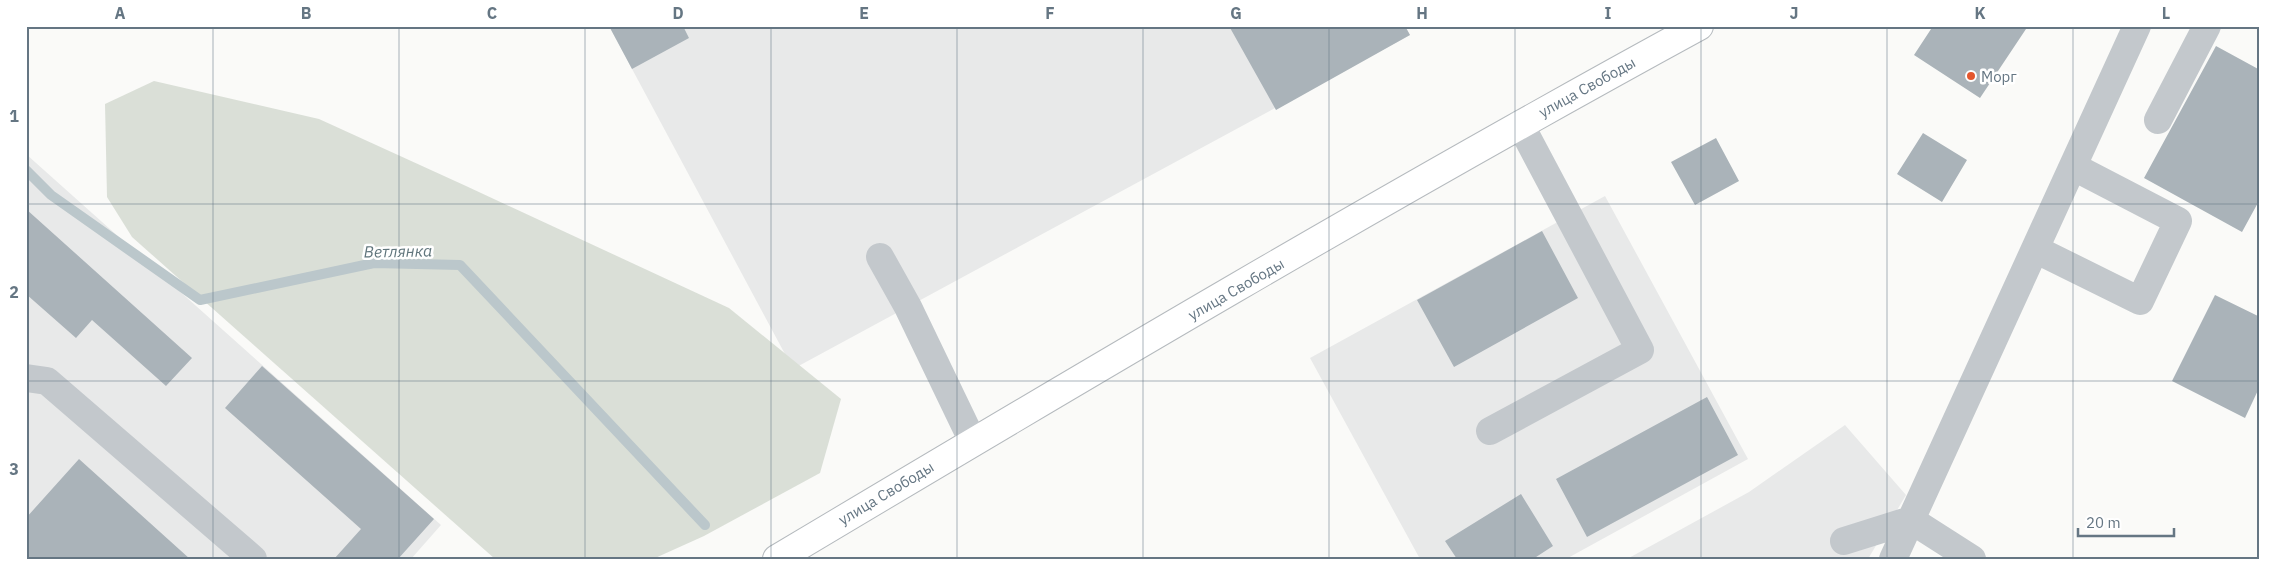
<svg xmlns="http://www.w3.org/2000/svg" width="2286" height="585" font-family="'IBM Plex Sans',sans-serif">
<rect width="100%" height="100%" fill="#fafaf8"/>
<path fill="#e8e9e9" d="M609,26H1405L1410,35L793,369Z
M26,154L441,525L411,559H26Z
M1605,196L1748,459L1566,559H1420L1310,358Z
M1845,425L1906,495L1868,559H1627L1749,492Z"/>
<path fill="#dadfd7" d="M154,81L319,119L466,186L729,308L841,399L820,473L704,536L653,559H495L132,237L107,197L105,104Z"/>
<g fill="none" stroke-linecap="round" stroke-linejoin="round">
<path stroke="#bbc7cb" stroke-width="10" d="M26,170L51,195L200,300L374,263L460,265L705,525"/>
</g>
<path fill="#aab3b9" d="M609,26H683L689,38L632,69Z
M1229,26H1259L1260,29L1265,26H1405L1410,35L1276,110Z
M1933,26H2028L1980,98L1914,55Z
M2216,46L2260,70V199L2242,232L2144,178Z
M1923,133L1967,160L1942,202L1897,174Z
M1716,138L1739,181L1695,205L1671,162Z
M26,209L192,358L166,386L92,320L76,338L26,294Z
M1542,231L1578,298L1454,367L1417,300Z
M2215,295L2260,317V386L2245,418L2172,381Z
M262,366L434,519L398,559H334L361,529L225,408Z
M1707,397L1738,455L1587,537L1556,479Z
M79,459L190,559H26V518Z
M1521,494L1553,546L1533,559H1457L1445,541Z"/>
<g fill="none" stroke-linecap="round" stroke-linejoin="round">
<defs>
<path id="major" d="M777,559C1082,377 1387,196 1699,26"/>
</defs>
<use href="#major" stroke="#b5babe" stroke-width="30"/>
<path stroke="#c3c8cc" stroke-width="28" d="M2158,120L2207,26
M2035,249L2140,301L2178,221L2074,167
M880,257L908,307L973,442
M26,378L47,381L253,559
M1490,431L1640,350L1520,124
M1844,541L1911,520L1972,559
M1893,559L2137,26"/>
<use href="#major" stroke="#fff" stroke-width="28"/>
</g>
<path fill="none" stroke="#657683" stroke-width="1" stroke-opacity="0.55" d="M213,26V559M399,26V559M585,26V559M771,26V559M957,26V559M1143,26V559M1329,26V559M1515,26V559M1701,26V559M1887,26V559M2073,26V559M26,204H2260M26,381H2260"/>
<circle fill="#e4572e" stroke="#fff" stroke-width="2" cx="1971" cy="76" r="5"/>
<g text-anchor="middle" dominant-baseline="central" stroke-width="5" stroke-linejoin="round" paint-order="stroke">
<g font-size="15" fill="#657683" stroke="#fff" text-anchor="start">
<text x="1981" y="76">Морг</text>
</g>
<g font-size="15" fill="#657683" stroke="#fff">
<text transform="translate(1587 87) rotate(-29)">улица Свободы</text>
<text transform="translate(1236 289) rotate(-30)">улица Свободы</text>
<text transform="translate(886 493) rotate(-31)">улица Свободы</text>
</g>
<g font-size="16" font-style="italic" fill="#60757c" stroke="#fff">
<text transform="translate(398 251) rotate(-1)">Ветлянка</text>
</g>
</g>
<rect width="2286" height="585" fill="none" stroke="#ffffff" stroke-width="55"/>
<path d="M2078 528v8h96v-8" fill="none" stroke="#657683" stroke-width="2.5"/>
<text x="2086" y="528" font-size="15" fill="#657683" stroke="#ffffff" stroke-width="4" paint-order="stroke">20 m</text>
<rect x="28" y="28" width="2230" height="530" fill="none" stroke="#657683" stroke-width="2"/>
<g font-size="16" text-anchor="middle" font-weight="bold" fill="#657683">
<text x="120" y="19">A</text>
<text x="306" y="19">B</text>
<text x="492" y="19">C</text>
<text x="678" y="19">D</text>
<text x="864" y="19">E</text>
<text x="1050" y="19">F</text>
<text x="1236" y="19">G</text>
<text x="1422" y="19">H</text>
<text x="1608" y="19">I</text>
<text x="1794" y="19">J</text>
<text x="1980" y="19">K</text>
<text x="2166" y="19">L</text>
<text x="14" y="122">1</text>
<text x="14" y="298">2</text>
<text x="14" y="475">3</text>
</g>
</svg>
